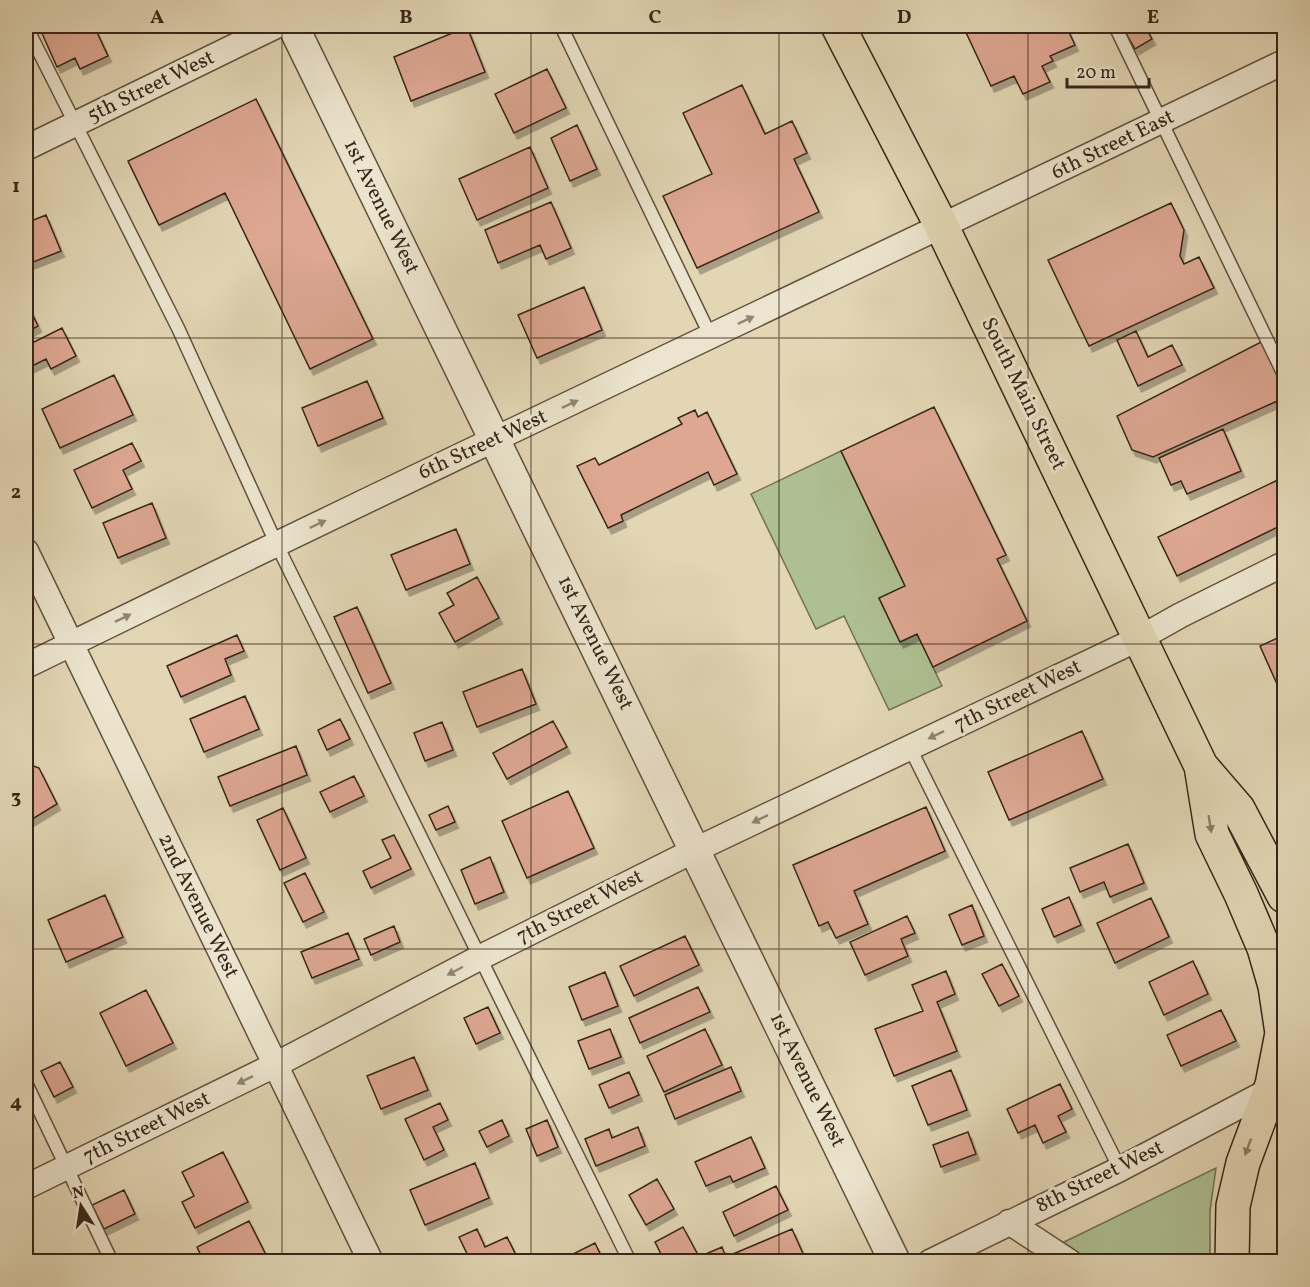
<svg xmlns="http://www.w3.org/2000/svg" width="1310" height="1287" font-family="Vollkorn,serif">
<defs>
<filter id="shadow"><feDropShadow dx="3.5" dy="6" stdDeviation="0" flood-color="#0004"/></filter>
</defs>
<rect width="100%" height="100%" fill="#e2d6b4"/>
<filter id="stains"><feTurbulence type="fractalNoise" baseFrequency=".00333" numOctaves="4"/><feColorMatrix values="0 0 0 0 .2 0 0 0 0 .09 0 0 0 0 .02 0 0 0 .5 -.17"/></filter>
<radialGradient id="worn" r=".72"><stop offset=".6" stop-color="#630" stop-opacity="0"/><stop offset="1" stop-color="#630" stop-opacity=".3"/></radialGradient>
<path fill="#aebf91" stroke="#727254" stroke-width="1.5" d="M841,451L905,586L879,598L900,642L917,634L942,686L889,710L844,616L816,629L751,494Z
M1216,1168L1210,1211V1261L1023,1262Z"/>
<path fill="#dda792" stroke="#372617" stroke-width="1.5" filter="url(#shadow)" d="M52,26H94L108,56L80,69L75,58L57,67L41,31Z
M963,26H1066L1075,45L1050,56L1053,61L1042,66L1050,82L1023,94L1014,76L991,86Z
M1122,26H1145L1152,39L1135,49Z
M467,27L485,72L411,101L394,57Z
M547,69L566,108L514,133L495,94Z
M742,85L765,134L792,121L807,153L794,159L819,212L697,268L663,196L712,174L683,113Z
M256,99L373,339L310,369L225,193L159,225L128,161Z
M577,125L597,169L570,181L551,138Z
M530,147L548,188L477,220L459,179Z
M551,202L571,248L546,259L540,245L498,263L485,230Z
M1171,203L1184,230L1180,256L1184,264L1199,257L1214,288L1089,346L1048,260Z
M46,215L61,251L26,265V223Z
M584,287L602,330L537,358L518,315Z
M26,301L38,326L26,333Z
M62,328L76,356L51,369L46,359L26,369V346Z
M1136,331L1148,357L1172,345L1182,365L1138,386L1117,340Z
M1263,341L1284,384V398L1153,457L1132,450L1117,416Z
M114,375L133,415L60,448L42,409Z
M367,381L383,418L318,446L302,408Z
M934,407L1006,555L997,559L1027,621L933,667L917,634L900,642L879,598L905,586L841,451Z
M695,410L698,417L707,412L737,474L714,485L708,472L621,515L623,521L608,528L577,466L595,458L599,465L682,424L678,418Z
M1223,429L1241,471L1187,494L1181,481L1171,485L1159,458Z
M132,443L141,461L123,470L132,489L92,508L74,470Z
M1284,477V524L1177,576L1158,537Z
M152,503L166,538L118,558L103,523Z
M456,529L470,564L406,590L391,555Z
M477,577L499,618L455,642L439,613L454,605L447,593Z
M357,607L391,683L368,693L334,617Z
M237,635L244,651L225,659L231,675L181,697L167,666Z
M1284,635V681L1277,684L1260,646Z
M522,669L536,704L477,727L463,692Z
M245,696L259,729L204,752L190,719Z
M340,719L350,739L327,750L318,730Z
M553,721L567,747L507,779L493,753Z
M442,722L453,750L425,761L414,733Z
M1082,731L1103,779L1009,820L988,772Z
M296,746L307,775L230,806L218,777Z
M26,763L39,768L57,804L26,823Z
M354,776L364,796L330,812L320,792Z
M568,791L594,848L527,878L502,821Z
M448,806L455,822L436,830L429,815Z
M926,807L945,851L854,891L868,924L836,938L828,922L819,926L793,865Z
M283,808L306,858L280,870L257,820Z
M394,835L411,869L371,888L363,871L391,858L382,840Z
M1128,844L1144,883L1110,897L1104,882L1080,892L1070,868Z
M490,857L504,892L475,904L461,870Z
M305,873L324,912L303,922L284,883Z
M105,895L123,937L66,962L48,920Z
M1069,897L1081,925L1054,937L1042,909Z
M1151,898L1169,937L1115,963L1097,923Z
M972,905L984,936L962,945L949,915Z
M907,916L915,933L901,939L908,956L865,975L850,942Z
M394,926L400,942L371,955L364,939Z
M348,933L359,959L312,978L301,952Z
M685,936L699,965L634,996L620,966Z
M1193,961L1208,994L1164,1015L1149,982Z
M1002,964L1019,996L999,1006L982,974Z
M946,971L955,994L937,1002L957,1051L894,1076L875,1029L923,1011L912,985Z
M605,972L618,1006L582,1020L569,987Z
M698,987L710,1012L640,1043L629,1018Z
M146,990L173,1043L126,1066L100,1013Z
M488,1007L500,1033L476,1044L464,1018Z
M1221,1010L1236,1041L1181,1066L1167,1035Z
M610,1029L621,1057L589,1069L578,1041Z
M705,1029L722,1065L664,1092L647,1056Z
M414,1057L428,1090L381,1109L367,1076Z
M60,1062L73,1087L54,1097L41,1071Z
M731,1067L741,1091L675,1119L665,1095Z
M951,1070L967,1110L928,1125L912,1086Z
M629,1072L639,1095L609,1108L599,1085Z
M1060,1084L1072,1109L1058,1116L1066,1132L1043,1143L1035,1125L1018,1133L1007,1109Z
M440,1103L448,1120L433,1127L444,1150L424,1160L405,1119Z
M502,1120L509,1136L487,1147L479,1131Z
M547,1120L558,1147L537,1156L526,1129Z
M638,1127L645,1146L596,1166L585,1139L609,1129L612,1138Z
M968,1132L976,1154L941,1167L933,1145Z
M751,1137L765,1168L733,1182L730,1176L706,1186L695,1162Z
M223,1152L248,1202L195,1228L182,1202L194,1196L182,1172Z
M475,1163L489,1198L425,1225L410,1190Z
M657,1179L674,1209L646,1225L629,1195Z
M776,1186L788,1210L734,1236L723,1212Z
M124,1190L135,1214L104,1229L92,1205Z
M249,1221L265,1253L247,1262H204L197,1247Z
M683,1227L698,1255L685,1262H665L655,1242Z
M477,1229L485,1247L507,1237L515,1253L497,1262H471L459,1237Z
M792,1229L805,1258L796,1262H736L733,1254Z
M595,1243L604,1262H565L563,1259Z
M722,1247L728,1262H703L701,1256Z
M168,1255L171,1262H156Z"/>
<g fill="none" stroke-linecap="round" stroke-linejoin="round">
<defs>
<path id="service" d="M26,26L178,328L276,543L630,1262
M561,26L711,337
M1115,26L1284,375
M910,748L1120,1169
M26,1083L112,1262"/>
<path id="minor" d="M26,148L276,26
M26,551L371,1262
M26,666C443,461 865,264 1284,62
M26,1187L275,1065L481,957L695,850L1140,638L1181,615L1284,564
M1009,1222L1070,1262
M930,1262L1120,1169L1270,1090"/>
<path id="tertiary" d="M293,26L895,1262"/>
<path id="primary" d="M838,26L942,227L1201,766L1212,834L1241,894L1264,948L1275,986L1282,1033L1272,1085L1243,1163L1233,1206L1232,1262
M1201,766L1238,809L1284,896"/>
</defs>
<use href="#service" stroke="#62523e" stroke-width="15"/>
<use href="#minor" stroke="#62523e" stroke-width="27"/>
<use href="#tertiary" stroke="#62523e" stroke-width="33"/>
<use href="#primary" stroke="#372617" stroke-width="36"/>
<use href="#service" stroke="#ece4ce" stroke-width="12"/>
<use href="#minor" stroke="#ece4ce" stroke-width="24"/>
<use href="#tertiary" stroke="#ece4ce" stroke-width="30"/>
<use href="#primary" stroke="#e2d6b4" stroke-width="33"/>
</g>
<defs><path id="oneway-solid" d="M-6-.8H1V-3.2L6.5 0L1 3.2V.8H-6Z" transform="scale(1.5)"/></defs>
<g fill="#928572">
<use href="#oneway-solid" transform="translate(746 320) rotate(-25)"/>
<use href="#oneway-solid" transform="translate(570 404) rotate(-25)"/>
<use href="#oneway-solid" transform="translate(318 524) rotate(-25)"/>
<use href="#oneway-solid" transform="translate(123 618) rotate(-26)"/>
<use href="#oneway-solid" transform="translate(936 735) rotate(154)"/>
<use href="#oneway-solid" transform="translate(760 819) rotate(154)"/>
<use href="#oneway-solid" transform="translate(455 971) rotate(152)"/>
<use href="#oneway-solid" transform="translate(245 1080) rotate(154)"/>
</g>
<g fill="#8c7e66">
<use href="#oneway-solid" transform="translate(1210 824) rotate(81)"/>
<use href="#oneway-solid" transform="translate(1248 1147) rotate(110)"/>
</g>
<path fill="none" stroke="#372617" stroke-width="1.5" stroke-opacity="0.55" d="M282,26V1262M531,26V1262M779,26V1262M1028,26V1262M26,338H1284M26,644H1284M26,949H1284"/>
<g text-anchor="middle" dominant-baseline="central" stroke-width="6" stroke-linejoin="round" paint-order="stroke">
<g font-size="21" fill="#372617" stroke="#ece4ce">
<text transform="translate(151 87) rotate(-26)">5th Street West</text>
<text transform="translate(1113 145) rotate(-26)">6th Street East</text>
<text transform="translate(381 207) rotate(64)">1st Avenue West</text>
<text transform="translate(1023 394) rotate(64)">South Main Street</text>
<text transform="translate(483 445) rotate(-25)">6th Street West</text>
<text transform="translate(595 643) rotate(64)">1st Avenue West</text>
<text transform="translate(1018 696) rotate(-26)">7th Street West</text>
<text transform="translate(198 906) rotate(64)">2nd Avenue West</text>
<text transform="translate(580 907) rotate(-27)">7th Street West</text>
<text transform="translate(807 1080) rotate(64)">1st Avenue West</text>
<text transform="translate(147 1128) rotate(-26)">7th Street West</text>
<text transform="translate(1100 1177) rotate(-26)">8th Street West</text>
</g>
</g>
<rect width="1310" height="1287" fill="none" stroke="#e2d6b4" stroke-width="66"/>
<g transform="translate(81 1206) rotate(348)" stroke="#ece4ce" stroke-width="4.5" paint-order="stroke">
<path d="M0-4.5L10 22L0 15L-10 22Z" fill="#372617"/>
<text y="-9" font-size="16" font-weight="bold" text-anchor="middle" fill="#372617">N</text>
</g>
<path d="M1067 78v9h82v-9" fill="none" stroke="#372617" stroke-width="3"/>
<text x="1076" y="78" font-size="18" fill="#372617" stroke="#ece4ce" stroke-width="4.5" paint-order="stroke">20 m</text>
<rect x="33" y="33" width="1244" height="1221" fill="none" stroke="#372617" stroke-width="2"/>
<g font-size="20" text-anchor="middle" font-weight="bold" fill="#372617">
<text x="157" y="23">A</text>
<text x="406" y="23">B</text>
<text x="655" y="23">C</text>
<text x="904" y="23">D</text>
<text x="1153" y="23">E</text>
<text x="16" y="192">1</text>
<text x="16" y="498">2</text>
<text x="16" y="803">3</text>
<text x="16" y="1108">4</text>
</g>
<rect width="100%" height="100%" filter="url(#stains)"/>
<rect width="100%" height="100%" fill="url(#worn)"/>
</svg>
